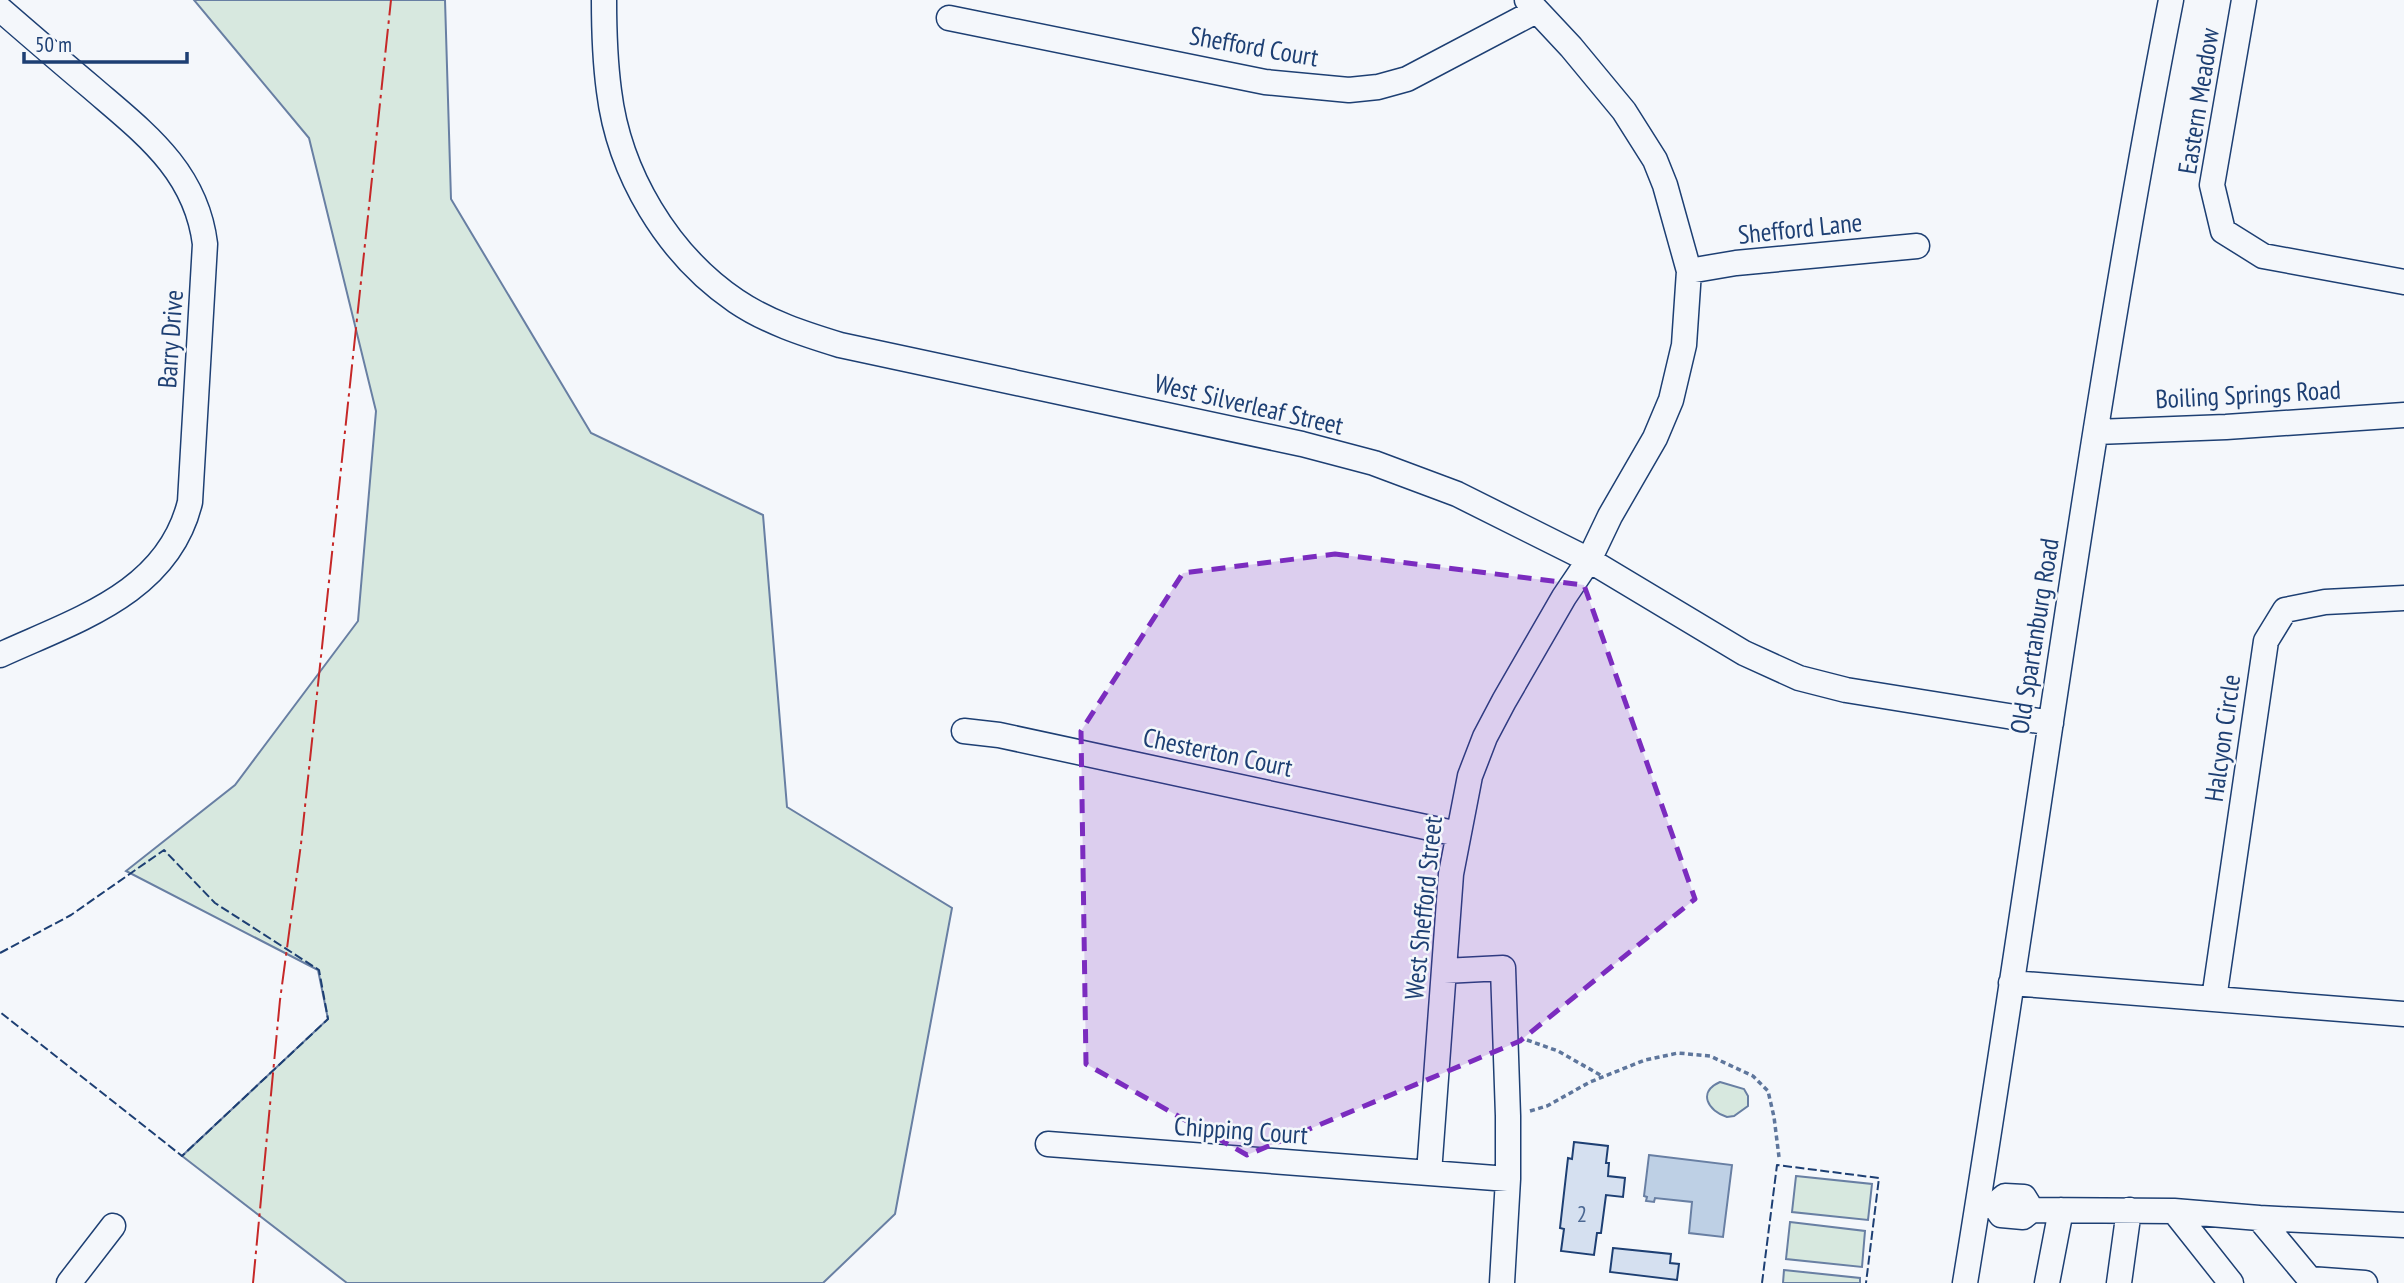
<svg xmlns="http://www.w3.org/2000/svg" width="2404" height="1283" font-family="'PT Sans Narrow',sans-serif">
<rect width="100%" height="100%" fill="#f4f7fb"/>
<path fill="#d7e8df" stroke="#687fa3" stroke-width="2" d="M194,0H445L451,199L591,433L763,515L787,807L952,908L895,1214L823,1283H347L182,1156L328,1019L318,970L126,871L235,785L358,621L376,411L309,138Z
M1720,1082L1744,1089L1748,1096V1106L1734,1116L1727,1117C1708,1111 1697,1092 1720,1082Z
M1796,1176L1872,1184L1868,1220L1792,1212Z
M1790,1222L1865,1231L1862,1267L1786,1259Z
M1784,1270L1860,1278V1283H1783Z"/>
<path fill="#bed0e5" stroke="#687fa3" stroke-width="2" d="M1649,1155L1732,1165L1723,1237L1689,1233L1692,1202L1655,1198L1654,1202L1646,1201L1647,1197L1644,1196Z"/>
<path fill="#d5e0f0" stroke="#1d3f73" stroke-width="2" d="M1574,1142L1608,1146L1606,1163H1609L1608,1176L1625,1178L1623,1197L1606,1195L1601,1233H1597L1594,1255L1561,1251L1564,1229L1560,1228L1568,1158L1572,1159Z
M1613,1248L1671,1254L1670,1263L1679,1264L1677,1280L1610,1272Z"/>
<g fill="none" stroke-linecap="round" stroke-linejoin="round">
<defs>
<path id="minor" d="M604,0C604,30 605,61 609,91C619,173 667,254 736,301C767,322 804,334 840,345L1302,444L1374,463L1457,494L1589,560L1744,653L1799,678L1846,690L2051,723
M2244,0L2212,185L2223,231L2263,256L2404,282
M0,9C30,35 60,61 91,87C143,132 196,170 205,244L190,502C168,593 76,620 0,655
M949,18L1265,82L1349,90L1378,87L1407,79L1536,11
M1689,271L1736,263L1917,246
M2096,432L2226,427L2404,415
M964,731L999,735L1458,834
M1444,971L1503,968L1508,1116V1179L1502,1283
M2011,983L2404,1014
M2214,999L2266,641L2285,610L2325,602L2404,598
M1048,1144L1508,1179
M1429,1173L1451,874L1470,776L1485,737L1504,701L1564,597L1589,560L1610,516L1655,438L1671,400L1684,345L1689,271L1665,185L1655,160L1624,111L1571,47L1527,0
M2032,1210L2024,1197L2005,1196L1994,1205L2001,1215L2023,1217L2032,1210L2174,1211L2231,1283
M2174,1211L2259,1218L2313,1283
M2259,1218L2404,1225
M2310,1279L2365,1283
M69,1283L113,1226
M1965,1283C2035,855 2088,425 2171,0
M2047,1283L2061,1210
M2119,1283L2129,1210"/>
</defs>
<use href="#minor" stroke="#1d3f73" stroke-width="27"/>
<path stroke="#5e769c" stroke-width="3.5" stroke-dasharray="5 3.5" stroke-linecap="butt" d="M1527,1040L1558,1051L1602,1076
M1530,1111L1547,1106L1590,1082L1645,1060L1678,1053L1710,1056L1753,1076L1768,1091L1774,1117L1779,1157"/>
<use href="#minor" stroke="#f4f7fb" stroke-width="24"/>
<path stroke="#1d3f73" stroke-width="2" stroke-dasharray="9 3.5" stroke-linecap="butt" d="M0,953L71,915L164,850L215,903L319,970L328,1019L182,1156L0,1012
M1762,1283L1777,1165L1879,1178L1866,1283"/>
<path stroke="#c62828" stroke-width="2" stroke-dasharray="24 5 3.5 5" stroke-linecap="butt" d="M253,1283L280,1000L301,844L391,0"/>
</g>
<path fill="#7b2cbf" fill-opacity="0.2" stroke="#7b2cbf" stroke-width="5" stroke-dasharray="14 9" stroke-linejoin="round" d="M1335,554L1584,585L1695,899L1520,1041L1247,1155L1086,1064L1081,731L1183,573Z"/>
<g text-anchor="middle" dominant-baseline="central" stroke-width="5" stroke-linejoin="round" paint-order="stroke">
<g font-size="23" fill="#4b6792">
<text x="1582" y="1213">2</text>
</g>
<g font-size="26" fill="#1d3f73" stroke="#f4f7fb">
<text transform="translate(1254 46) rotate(10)">Shefford Court</text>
<text transform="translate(2198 101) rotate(-81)">Eastern Meadow</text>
<text transform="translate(1800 228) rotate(-6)">Shefford Lane</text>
<text transform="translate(170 339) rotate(-86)">Barry Drive</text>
<text transform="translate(2248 394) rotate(-3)">Boiling Springs Road</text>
<text transform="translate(1249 404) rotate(13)">West Silverleaf Street</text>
<text transform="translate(2034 636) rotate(-81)">Old Spartanburg Road</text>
<text transform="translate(2222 738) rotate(-82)">Halcyon Circle</text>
<text transform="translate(1218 752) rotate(12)">Chesterton Court</text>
<text transform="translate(1423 908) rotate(-84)">West Shefford Street</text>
<text transform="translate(1241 1130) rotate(4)">Chipping Court</text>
</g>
</g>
<path d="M24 52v10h163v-10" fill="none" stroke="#1d3f73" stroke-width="3.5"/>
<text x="35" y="52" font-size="21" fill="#1d3f73" stroke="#f4f7fb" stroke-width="5" paint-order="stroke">50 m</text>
</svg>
